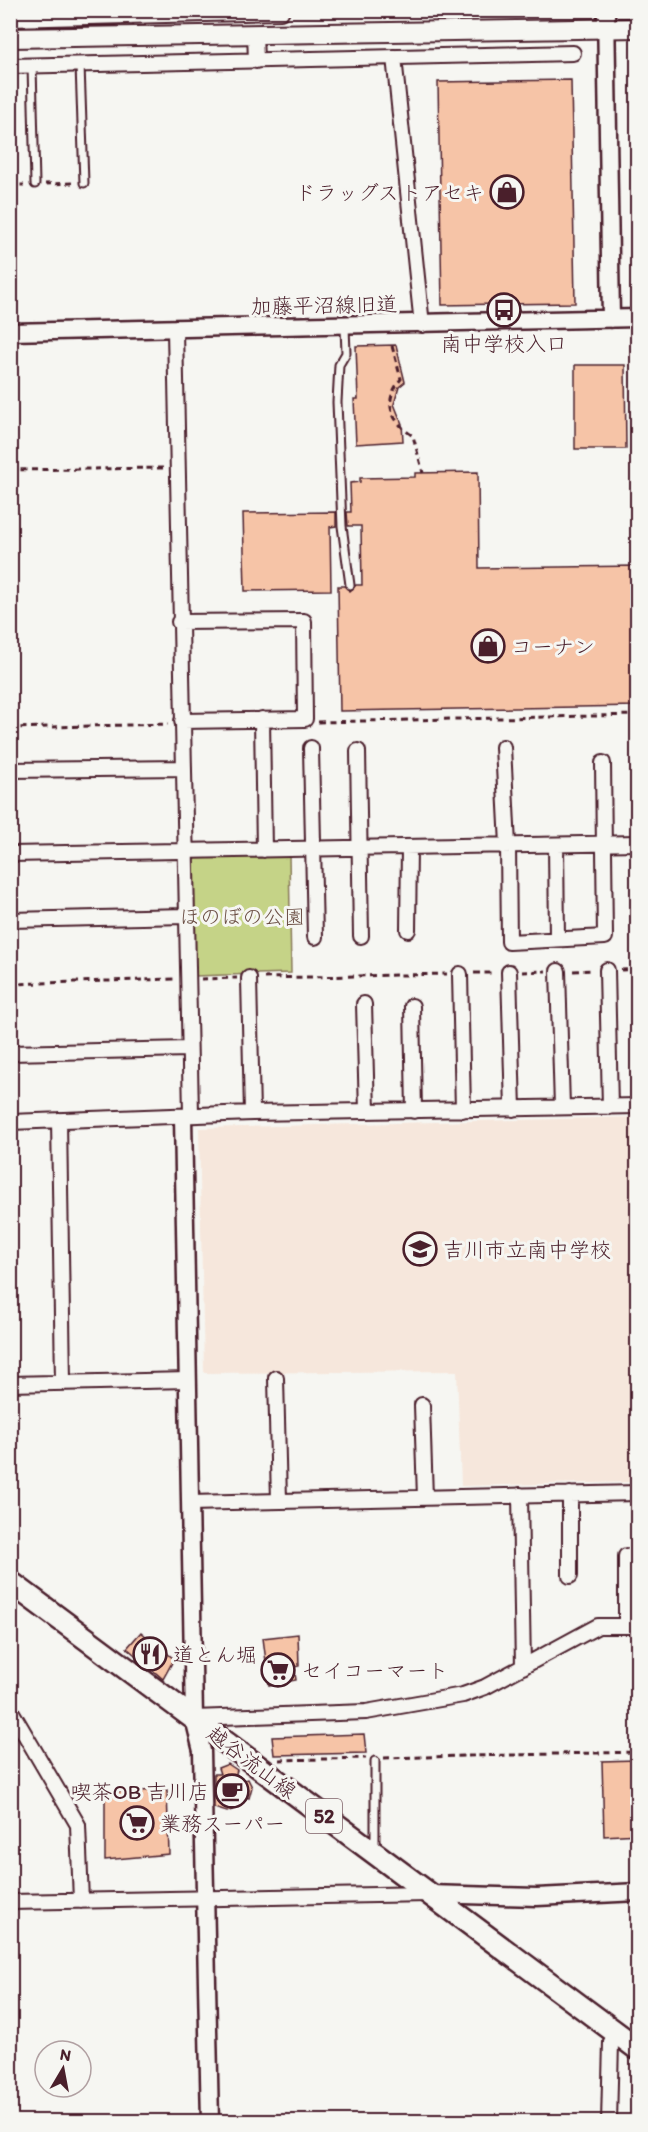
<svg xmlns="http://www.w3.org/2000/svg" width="648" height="2132" font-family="Itim,'Klee One',sans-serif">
<rect width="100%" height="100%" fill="#f6f6f2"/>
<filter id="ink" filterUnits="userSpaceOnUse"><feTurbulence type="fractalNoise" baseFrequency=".0167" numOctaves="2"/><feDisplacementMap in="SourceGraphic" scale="12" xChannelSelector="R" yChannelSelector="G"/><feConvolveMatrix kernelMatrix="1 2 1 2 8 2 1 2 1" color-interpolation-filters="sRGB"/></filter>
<g filter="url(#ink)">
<path fill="#f6e7dc" d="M637,1117V1482L461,1486L457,1371L204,1373L199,1128Z"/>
<path fill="#c5d387" stroke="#887959" stroke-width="1.5" d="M289,855L291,973L194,976L193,860L199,856Z"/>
<path fill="#f6c4a7" stroke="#4a1f2b" stroke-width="1.5" d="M571,80L575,303L442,305L438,82Z
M396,345L405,382L399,387L394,404L402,424L403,441L356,444L354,399H358L356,346Z
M575,365H625L626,449H575Z
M478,472L479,568L638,566V706L340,711L338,586H344L350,591L356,585H362L361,526H348L347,512H351L350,483L360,482V478L415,477V473Z
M336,512V526L330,527L331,590L245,591L243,513Z
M141,1632L174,1659L163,1679L127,1648Z
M298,1634L299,1666L294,1667L296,1680L269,1685L263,1638Z
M364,1734L366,1753L274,1755L272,1737Z
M636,1760L638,1834L604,1836L602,1761Z
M228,1764L237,1770L233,1782L248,1779L252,1787L249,1798L237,1794V1808L227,1812L214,1808V1774H220L218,1768Z
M167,1790L169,1854L105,1860V1792Z"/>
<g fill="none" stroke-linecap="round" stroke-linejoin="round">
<defs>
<path id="service" d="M80,65L84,183
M32,66L35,184
M345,327L346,353L339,365L337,402L342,526L350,585
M375,1761V1848"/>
<path id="minor" d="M255,33L256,61
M394,57L422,325
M10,66L573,53
M175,330L191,1114
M179,622L304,621L305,719L182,721
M262,719L264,850
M503,747L508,845L509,942L605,937L603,763
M311,748L315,937
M358,751L361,936
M10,770L183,768
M556,845L557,939
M10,854L638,843
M10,920L186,916
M408,930L409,848
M607,970L610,1107
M558,971L562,1107
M509,972L513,1109
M460,974L463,1110
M249,978L252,1113
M364,1004L367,1111
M412,1006L414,1111
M10,1053L189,1049
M59,1120L63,1382
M10,1122L252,1113L638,1106
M276,1378L279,1501
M10,1384L188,1380
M422,1405L425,1498
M570,1494V1576
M520,1495L523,1667
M190,1503L638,1493
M626,1556V1625
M10,1709L78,1825L81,1901
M194,1718L366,1712L463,1695L485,1687L598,1626H638
M10,1902L428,1894
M609,2122L611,2042L617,2034"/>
<path id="tertiary" d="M606,10L611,319
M10,332L638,318
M183,1117L194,1718L202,1751L210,2122
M428,1894L537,1897L638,1892"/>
<path id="secondary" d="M10,17L280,10
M10,38L638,28"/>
<path id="primary" d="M10,1582L638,2049"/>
</defs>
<use href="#service" stroke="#4a1f2b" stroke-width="11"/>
<use href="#minor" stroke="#4a1f2b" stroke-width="18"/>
<use href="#tertiary" stroke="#4a1f2b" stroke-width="21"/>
<use href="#secondary" stroke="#4a1f2b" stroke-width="22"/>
<use href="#primary" stroke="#4a1f2b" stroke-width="26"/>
<path stroke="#4a1f2b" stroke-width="3" stroke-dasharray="6 4.5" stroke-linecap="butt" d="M45,184L75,183
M10,185H24
M392,346L401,379C382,402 391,421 413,436L423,473
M10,470L163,468
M318,722L638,715
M10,728L168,724
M621,970L638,969
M573,971L594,970
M522,972L546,971
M474,973H495
M264,978L447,974
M201,979L237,978
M10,984L174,979
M384,1758L638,1752
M279,1760L366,1758"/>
<use href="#service" stroke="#f6f6f2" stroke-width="7"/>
<use href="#minor" stroke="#f6f6f2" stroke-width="14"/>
<use href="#tertiary" stroke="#f6f6f2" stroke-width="16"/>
<use href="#secondary" stroke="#f6f6f2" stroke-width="18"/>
<use href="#primary" stroke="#f6f6f2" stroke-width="21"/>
</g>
</g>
<defs>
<symbol id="shop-ring" viewBox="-11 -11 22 22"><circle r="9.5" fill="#f6f6f2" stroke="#4a1f2b" stroke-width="1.5"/><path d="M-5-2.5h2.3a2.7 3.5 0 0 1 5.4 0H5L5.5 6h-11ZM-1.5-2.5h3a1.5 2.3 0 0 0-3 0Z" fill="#4a1f2b"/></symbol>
<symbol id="bus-ring" viewBox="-11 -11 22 22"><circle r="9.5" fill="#f6f6f2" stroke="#4a1f2b" stroke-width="1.5"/><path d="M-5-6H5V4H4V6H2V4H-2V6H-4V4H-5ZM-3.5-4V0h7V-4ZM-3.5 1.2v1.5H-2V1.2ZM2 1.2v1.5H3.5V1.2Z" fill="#4a1f2b"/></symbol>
<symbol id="school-ring" viewBox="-11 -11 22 22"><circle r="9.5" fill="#f6f6f2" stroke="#4a1f2b" stroke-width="1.5"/><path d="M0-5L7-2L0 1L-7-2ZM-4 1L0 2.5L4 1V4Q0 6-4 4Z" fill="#4a1f2b"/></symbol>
<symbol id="restaurant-ring" viewBox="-11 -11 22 22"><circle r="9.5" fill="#f6f6f2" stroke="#4a1f2b" stroke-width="1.5"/><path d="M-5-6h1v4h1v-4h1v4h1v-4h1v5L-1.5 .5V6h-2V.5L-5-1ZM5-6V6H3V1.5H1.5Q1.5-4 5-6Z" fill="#4a1f2b"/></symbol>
<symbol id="supermarket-ring" viewBox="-11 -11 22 22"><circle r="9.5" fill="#f6f6f2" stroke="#4a1f2b" stroke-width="1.5"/><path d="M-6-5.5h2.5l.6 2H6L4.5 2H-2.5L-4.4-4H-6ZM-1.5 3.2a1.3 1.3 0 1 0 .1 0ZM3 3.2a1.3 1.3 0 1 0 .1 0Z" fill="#4a1f2b"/></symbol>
<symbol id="cafe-ring" viewBox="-11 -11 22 22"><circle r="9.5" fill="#f6f6f2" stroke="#4a1f2b" stroke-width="1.5"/><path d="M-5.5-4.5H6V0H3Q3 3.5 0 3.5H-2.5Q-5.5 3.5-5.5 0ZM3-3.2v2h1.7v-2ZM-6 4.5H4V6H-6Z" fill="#4a1f2b"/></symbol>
</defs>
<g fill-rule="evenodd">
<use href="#shop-ring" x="488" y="173" width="38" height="38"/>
<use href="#bus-ring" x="485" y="291" width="38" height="38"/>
<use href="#shop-ring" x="469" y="627" width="38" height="38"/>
<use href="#school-ring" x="401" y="1230" width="38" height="38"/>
<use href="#restaurant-ring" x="131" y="1635" width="38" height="38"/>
<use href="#supermarket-ring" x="259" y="1651" width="38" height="38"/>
<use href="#cafe-ring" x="213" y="1772" width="38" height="38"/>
<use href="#supermarket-ring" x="118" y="1804" width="38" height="38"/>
</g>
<g text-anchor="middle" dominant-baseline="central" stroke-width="6" stroke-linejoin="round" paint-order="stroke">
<rect fill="#f6f6f2" stroke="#7e6067" stroke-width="1.5" x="306" y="1799" width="36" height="34" rx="4.5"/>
<g font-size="20" font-weight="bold" fill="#4a1f2b">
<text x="324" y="1816">52</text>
</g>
<g font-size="21" fill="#4a1f2b" stroke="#f6f6f2" text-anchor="start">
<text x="484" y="192" text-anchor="end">ドラッグストアセキ</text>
<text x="504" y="343" text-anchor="middle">南中学校入口</text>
<text x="511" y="646">コーナン</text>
<text x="443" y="1249">吉川市立南中学校</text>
<text x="173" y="1654">道とん堀</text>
<text x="301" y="1670">セイコーマート</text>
<text x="209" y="1791" text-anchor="end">喫茶OB 吉川店</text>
<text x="160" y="1823">業務スーパー</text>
</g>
<g font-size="21" fill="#4a1f2b" stroke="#f6f6f2">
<text transform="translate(324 305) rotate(-1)">加藤平沼線旧道</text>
<text transform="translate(252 1762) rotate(37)">越谷流山線</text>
</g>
<g font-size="21" fill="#694c42" stroke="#f6f6f2">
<text x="242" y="916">ほのぼの公園</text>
</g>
</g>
<rect width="648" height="2132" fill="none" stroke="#f6f6f2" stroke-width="36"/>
<rect x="18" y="18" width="612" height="2096" fill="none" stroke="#4a1f2b" stroke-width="2" filter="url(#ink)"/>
<g transform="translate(63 2069) rotate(10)"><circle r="28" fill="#f6f6f2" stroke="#b1a0a2" stroke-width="1.5"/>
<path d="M0-4.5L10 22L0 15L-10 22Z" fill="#4a1f2b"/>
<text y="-9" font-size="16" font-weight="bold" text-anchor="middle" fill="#4a1f2b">N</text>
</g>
</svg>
